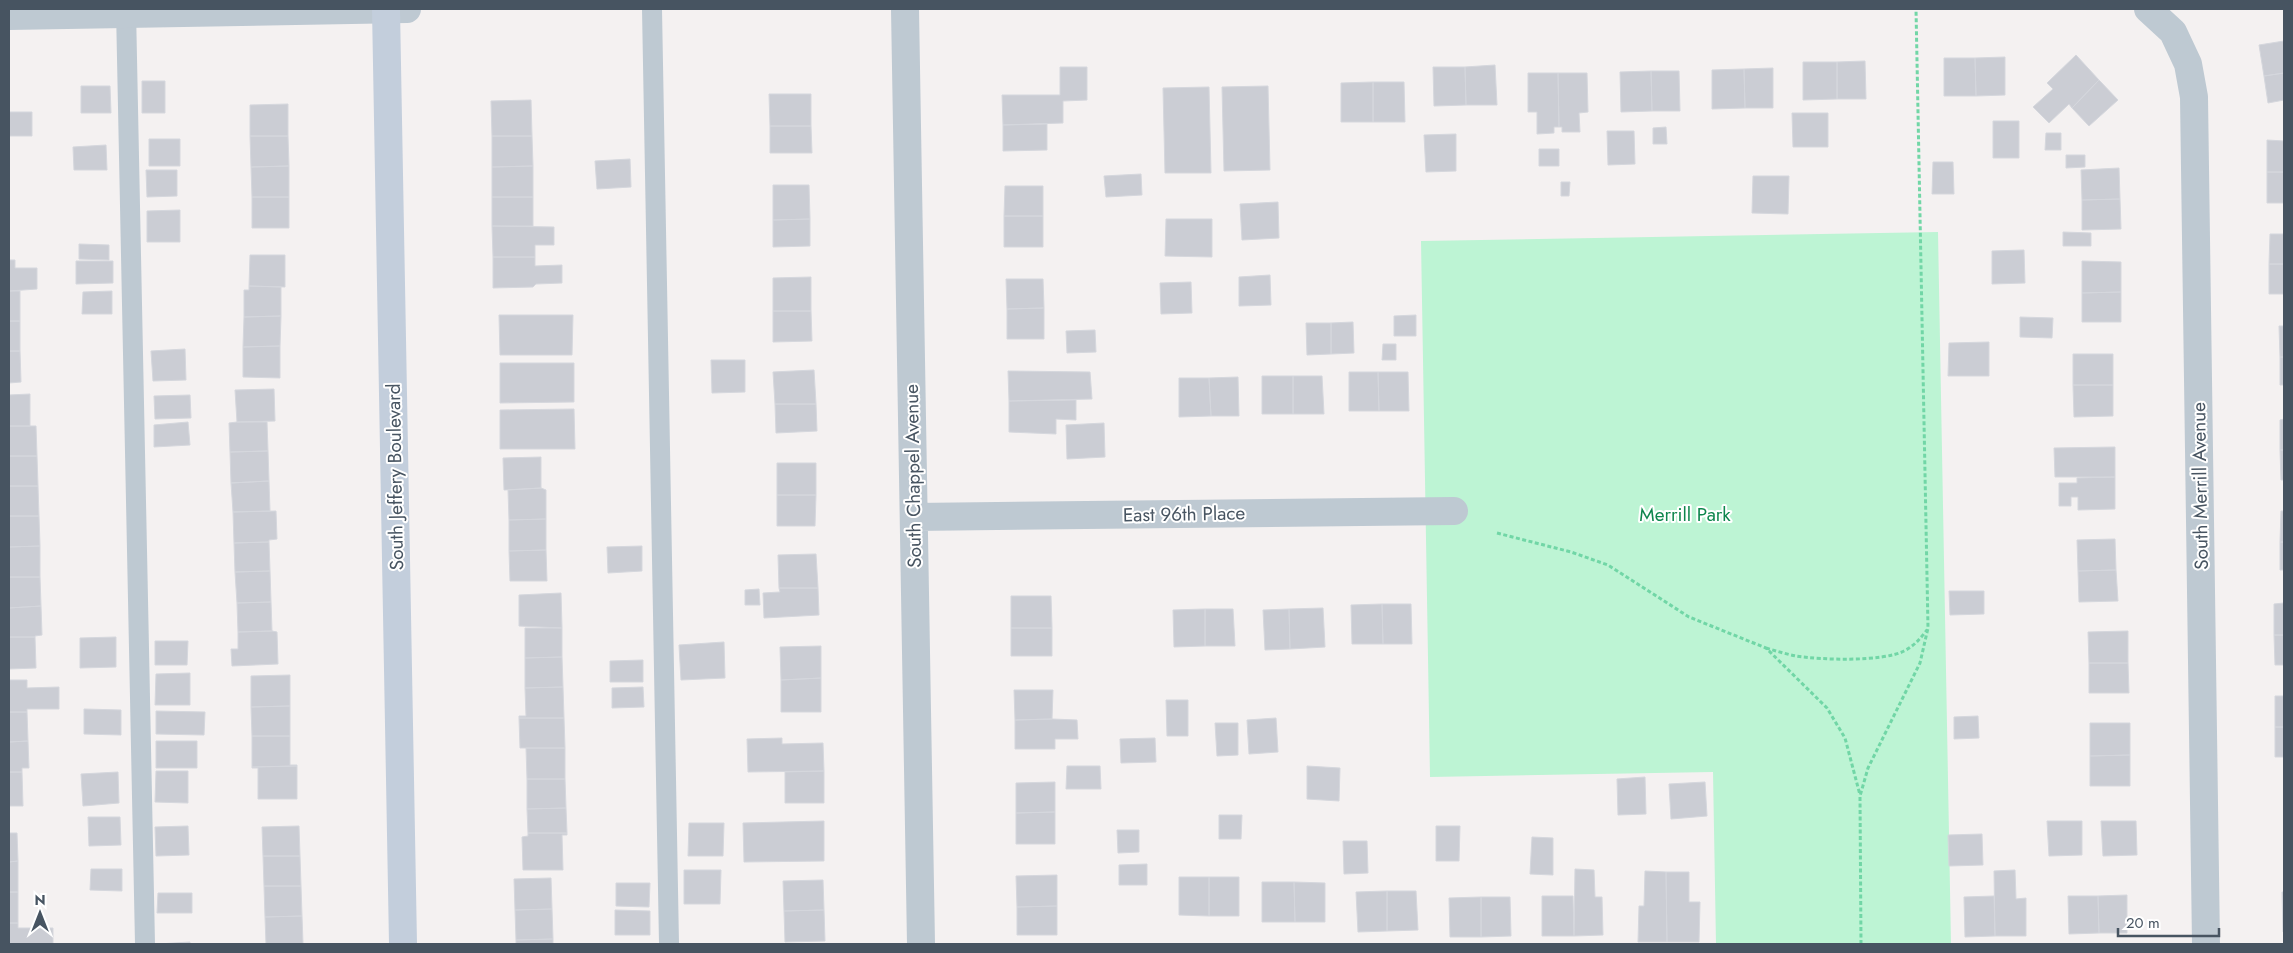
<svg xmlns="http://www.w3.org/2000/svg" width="2293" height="953" font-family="Jost,sans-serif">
<rect width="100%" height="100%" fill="#f4f1f1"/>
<path fill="#bdf4d4" d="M1938,232L1951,944H1716L1713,772L1430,777L1421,241Z"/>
<path fill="#cbcdd4" stroke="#d5d7dd" d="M2284,41V73L2264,76L2259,45Z
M2076,55L2099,80L2072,108L2069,104L2049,123L2033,107L2053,89L2047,83Z
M2005,57V95L1976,96L1975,58Z
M1944,58H1975L1976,96H1944Z
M1865,61L1866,99H1837V62Z
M1803,62H1837V99L1803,100Z
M1495,65L1497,105H1466L1465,67Z
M1060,67H1087V100L1063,101V123L1003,125L1002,95H1060Z
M1433,67H1465L1466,105L1434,106Z
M1773,68V108H1745L1744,69Z
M1744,69L1745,108L1712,109V70Z
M1651,71L1652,111L1621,112L1620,72Z
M1651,71H1679L1680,111H1652Z
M1528,73H1558L1559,127H1554V133L1537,134V112H1528Z
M1558,73H1587L1588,112L1579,113L1580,132H1562V127H1559Z
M2284,73V100L2268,103L2264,76Z
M2099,80L2118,100L2089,126L2072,108Z
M142,81H165V113H142Z
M1373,82V122H1341V83Z
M1373,82H1404L1405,122H1373Z
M81,86H110L111,113H81Z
M1268,86L1270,170L1224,171L1222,87Z
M1209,87L1211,173H1165L1163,88Z
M769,94H811V126H770Z
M531,100L532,136H492L491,101Z
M288,104V136H250V105Z
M9,112H32V136H9V141Z
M1792,113H1828V147H1793Z
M1993,121H2019V158H1993Z
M1047,124V150L1003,151V125Z
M770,126H811L812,153H770Z
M1666,127L1667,144H1653V128Z
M1607,131H1634L1635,164L1608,165Z
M2046,133H2061V150H2045Z
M1456,134V171L1426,172L1424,135Z
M250,136H288L289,166L251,167Z
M492,136H532L533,166L492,167Z
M149,139H180V166H149Z
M2267,140L2284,141V172H2267Z
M106,145L107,170H74L73,147Z
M1539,149H1559V166H1539Z
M2066,155H2085V167L2066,168Z
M630,159L631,187L597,189L595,161Z
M1933,162H1953L1954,194H1932Z
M289,166V197H252L251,167Z
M533,166V197H492V167Z
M2119,168L2120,199L2082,200L2081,170Z
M146,170H177V196L147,197Z
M2267,172H2284V203H2267Z
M1141,174L1142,195L1106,197L1104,176Z
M1753,176H1789L1788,214L1752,213Z
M1561,182H1570L1569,196H1561Z
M773,185H809L810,219L773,220Z
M1005,186H1043V216H1004Z
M252,197H289V228H252Z
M492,197H533V226H492Z
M2120,199L2121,229L2082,230V200Z
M1278,202L1279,238L1242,240L1240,204Z
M180,210V242H147V211Z
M1004,216H1043V247H1004Z
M810,219V246L773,247V220Z
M1166,219H1212V257L1165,256Z
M492,226L554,227V245H535V257H493Z
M2063,232L2091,233V246H2063Z
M2270,234H2284V264H2269Z
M79,244L109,245V260L79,259Z
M2024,250L2025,283L1992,284V251Z
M250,255H285V287L249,286Z
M493,257H535V266L562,265V283L536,284L533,287L493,288Z
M9,260H15V268H37V289L9,291Z
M76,261H113V283L76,284Z
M2082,261L2121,262V292L2082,293Z
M2269,264H2284V294H2269Z
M1270,275L1271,305L1239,306V277Z
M811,277V311H773V278Z
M1006,279H1043L1044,308L1007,309Z
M1191,282L1192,313L1161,314L1160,283Z
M249,286L281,287V316L244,317V290H249Z
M9,291H20V321H9Z
M112,291V314H82L83,292Z
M2121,292V322H2082V293Z
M1044,308V339H1007V309Z
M773,311H811L812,341L773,342Z
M499,315H573L572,355H500Z
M1416,315V336H1394V316Z
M281,316L280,346L243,347L244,317Z
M2020,317L2053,318L2052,338L2020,337Z
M9,321H20V351H9Z
M1353,322L1354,353L1331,354V323Z
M1306,323H1331V354L1307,355Z
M2279,326H2284V357H2280Z
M1095,330L1096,352L1067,353L1066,331Z
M1989,342V376H1948L1949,343Z
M1383,344H1396V360H1382Z
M280,346V378L243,377V347Z
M185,349L186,380L153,381L151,351Z
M9,351H20L21,382L9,383Z
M2073,354H2113V385H2073Z
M2280,357H2284V385H2280Z
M711,360H745V392L712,393Z
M500,363H574V402L500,403Z
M814,370L816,404H775L773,372Z
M1008,371L1090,372L1092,399L1009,401Z
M1349,372H1378L1379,411H1349Z
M1378,372H1408L1409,411H1379Z
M1262,376H1293V414H1262Z
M1293,376H1322L1324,414H1293Z
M1238,377L1239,416H1211L1209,378Z
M1179,378H1209L1211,416L1179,417Z
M2073,385H2113V416L2074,417Z
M274,389L275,421L237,422L235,390Z
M30,394V426H9V395Z
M190,395L191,418L155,419L154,396Z
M1076,400V420L1056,419V434L1009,432V401Z
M775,404H816L817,431L776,433Z
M574,409L575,449H500V410Z
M2284,419V450H2280V420Z
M188,422L190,445L154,447V425Z
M237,422H267L268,451L230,452L229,423Z
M1104,423L1105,457L1067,459L1066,425Z
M9,426H36L37,456H9Z
M2115,447V477H2055L2054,448Z
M2280,450H2284V480H2281Z
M268,451L269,481L231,483L230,452Z
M9,456H37L38,486H9Z
M541,457V488L504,490L503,458Z
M777,463H816V495H777Z
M2115,477V509L2078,510V497H2071V506H2059V483H2077V478Z
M269,481L270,511L233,512L231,483Z
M9,486H38L39,516H9Z
M541,488L546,490V519L509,520L508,490Z
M777,495H816L815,526H777Z
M276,511L277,539L269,540V542L234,543L233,512Z
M2281,511H2284V542H2280Z
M9,516H39L40,546L9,547Z
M546,519V550L509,551V520Z
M2115,539L2116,570L2078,571L2077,540Z
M269,542L270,571L235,572L234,543Z
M2280,542H2284V570H2280Z
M40,546V577H9V547Z
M642,546V571L608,573L607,547Z
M546,550L547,581H510L509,551Z
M816,554L818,588H779L778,555Z
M2116,570L2118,601L2079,602L2078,571Z
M270,571L271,602L237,603L235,572Z
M9,577H40L41,606L9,608Z
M779,588H818L819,615L764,618L763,593L780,592Z
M759,589L760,605H745V590Z
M1949,591H1984V614L1950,615Z
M561,593L562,628L519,626V595Z
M1011,596H1051L1052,628H1011Z
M271,602L272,631L238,632L237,603Z
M2284,603V635H2274V604Z
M1382,604L1383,644H1352L1351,605Z
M1382,604H1411L1412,644H1383Z
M41,606L42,635L35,636V637H9V608Z
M1323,608L1325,647L1290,649L1289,609Z
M1205,609V646L1174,647L1173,610Z
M1205,609H1233L1235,646H1205Z
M1289,609L1290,649L1265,650L1263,610Z
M525,628H562V657L525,658Z
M1011,628H1052V656H1011Z
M272,631L277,632L278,664L232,666L231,649H238V632Z
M2128,631V663H2089L2088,632Z
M2274,635H2284V665H2275Z
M9,637H35L36,668L9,669Z
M116,637V667L80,668V638Z
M155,641H188L187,665H155Z
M724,642L725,678L681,680L679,645Z
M821,646V678L781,680L780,647Z
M562,657L563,687L525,688V658Z
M643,660V682H610V661Z
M2089,663H2128L2129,693H2089Z
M190,673V705H155L156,674Z
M290,675V706L251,707V676Z
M821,678V712H781V680Z
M9,680H27V688L59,687V709H27V712H9Z
M563,687L564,718H519V716H526L525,688Z
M643,687L644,707L612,708V688Z
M1014,690H1053L1052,719L1015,720Z
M2275,696H2284V727H2275Z
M1166,700H1188V736H1167Z
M290,706V736H252L251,707Z
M84,709L121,710V735L84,734Z
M156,711L205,712L204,735L156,734Z
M9,712H27L28,741L9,742Z
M1978,716L1979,738L1954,739V717Z
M519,718H564L565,748H520Z
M1276,718L1278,752L1249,754L1247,720Z
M1052,719L1077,720L1078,739H1055V749H1015V720Z
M1215,723H1238V755L1217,756Z
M2090,723H2130V755L2090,756Z
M2275,727H2284V757H2275Z
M252,736H290V765H297V766L252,767Z
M782,738V744L823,743L824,771L748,772L747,739Z
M1155,738L1156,762L1121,763L1120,739Z
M28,741L29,768H22V772H9V742Z
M156,741H197V768H156Z
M526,748H565V779H527Z
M2130,755V786H2090V756Z
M297,766V799H258V768H252V767Z
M1067,766H1100L1101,789H1066Z
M1307,766L1340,768L1339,801L1307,799Z
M156,771H188V803L155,802Z
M824,771V803H785V772Z
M9,772H22L23,806H9Z
M118,772L119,803L83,806L81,774Z
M1645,777L1646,814L1618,815L1617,779Z
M527,779H565L566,808L527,809Z
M1055,782V812L1016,813V783Z
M1705,782L1707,816L1671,819L1669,784Z
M566,808L567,833H528L527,809Z
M1055,812V844H1016V813Z
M1219,815H1242L1241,839H1219Z
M88,817H120L121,845L89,846Z
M824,821V861L744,862L743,823Z
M2047,821H2082V855L2049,856Z
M2101,821H2136L2137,855L2103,856Z
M689,823H724L723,856H688Z
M188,826L189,855L156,856L155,827Z
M299,826L300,856H263L262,827Z
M1436,826H1460L1459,861H1436Z
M1117,830H1139V852L1118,853Z
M9,833H17L18,861L9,862Z
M528,833H567V835H562L563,870H523L522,837L528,836Z
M1982,834L1983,865L1949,866L1948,835Z
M1532,837L1553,838V875L1530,874Z
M1343,841H1367L1368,873L1344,874Z
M263,856H300L301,886H264Z
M18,861V892H9V862Z
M1147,864V885H1119V865Z
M91,869H122V891L90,890Z
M1575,869L1594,870L1595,897H1602L1603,935L1574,936Z
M684,870H721L720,904H684Z
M2015,870L2016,899L2026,898V936H1995L1994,871Z
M1645,871L1666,872L1667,942H1638L1639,906H1644Z
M1666,872H1689V902H1700L1699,942H1667Z
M1057,875V906L1017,907L1016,876Z
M1179,877H1209V916L1179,915Z
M1209,877H1239V916H1209Z
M551,878L552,909L515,910L514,879Z
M823,880L824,910L784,911L783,881Z
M1262,882H1294L1295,922H1262Z
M1294,882L1325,883V922H1295Z
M616,883H650L649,907L616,906Z
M264,886H301L302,916L265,917Z
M1387,891V931L1358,932L1356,892Z
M1387,891H1416L1418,930L1387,931Z
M9,892H18V923H9Z
M2282,892H2284V932H2283Z
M158,893H192V913H157Z
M2127,895V933H2099L2098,896Z
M1542,896H1573L1574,936H1542Z
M1994,896L1995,936L1965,937L1964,897Z
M2068,896H2098L2099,933L2069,934Z
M1481,897V937H1450L1449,898Z
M1481,897H1510L1511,936L1481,937Z
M1057,906V935H1017V907Z
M552,909L553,939L516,940L515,910Z
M615,910L650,911V935H615Z
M824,910L825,941L785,942L784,911Z
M302,916L303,944H266L265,917Z
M9,923H18V928H53V944H9Z
M553,939V944H516V940Z
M190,942V944H158Z"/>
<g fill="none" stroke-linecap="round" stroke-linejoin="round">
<path stroke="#71d6a6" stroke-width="3" stroke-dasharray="4 2.5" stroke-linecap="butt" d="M1497,533L1571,552L1608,565L1689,617L1766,648L1827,708L1845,738L1860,795
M1766,648C1776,651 1786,654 1796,656C1821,660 1883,662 1904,651C1914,646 1920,639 1927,630
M1861,944L1860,796L1868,768L1920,663L1928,628L1916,9"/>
<path stroke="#bec9d2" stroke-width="20" d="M126,9L145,944
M652,9L669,944"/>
<path stroke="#bec9d2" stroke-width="28" d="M905,9L921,944
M2148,9L2173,32L2188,64L2194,97L2206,944
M9,16L407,9
M914,517L1454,511"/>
<path stroke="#c3cedc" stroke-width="28" d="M386,9L403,944"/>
</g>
<g text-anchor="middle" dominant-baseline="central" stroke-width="4" stroke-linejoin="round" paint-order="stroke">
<g font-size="19" fill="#475461" stroke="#fff">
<text transform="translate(913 476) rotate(-91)">South Chappel Avenue</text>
<text transform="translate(395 477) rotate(-91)">South Jeffery Boulevard</text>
<text transform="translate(2200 486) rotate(-91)">South Merrill Avenue</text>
<text transform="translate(1184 514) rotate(-1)">East 96th Place</text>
</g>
<g font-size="19" fill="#0e864d" stroke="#fff">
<text x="1685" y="514">Merrill Park</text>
</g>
</g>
<rect width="2293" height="953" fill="none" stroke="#475461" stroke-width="20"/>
<g transform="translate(40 913)" stroke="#ffffff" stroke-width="4" paint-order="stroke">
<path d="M0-4L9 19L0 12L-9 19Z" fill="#475461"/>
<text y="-8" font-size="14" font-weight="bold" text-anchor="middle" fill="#475461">N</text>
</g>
<path d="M2118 928v8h101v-8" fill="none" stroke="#475461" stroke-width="2.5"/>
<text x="2126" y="928" font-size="15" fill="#475461" stroke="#ffffff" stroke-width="4" paint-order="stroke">20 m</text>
</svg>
